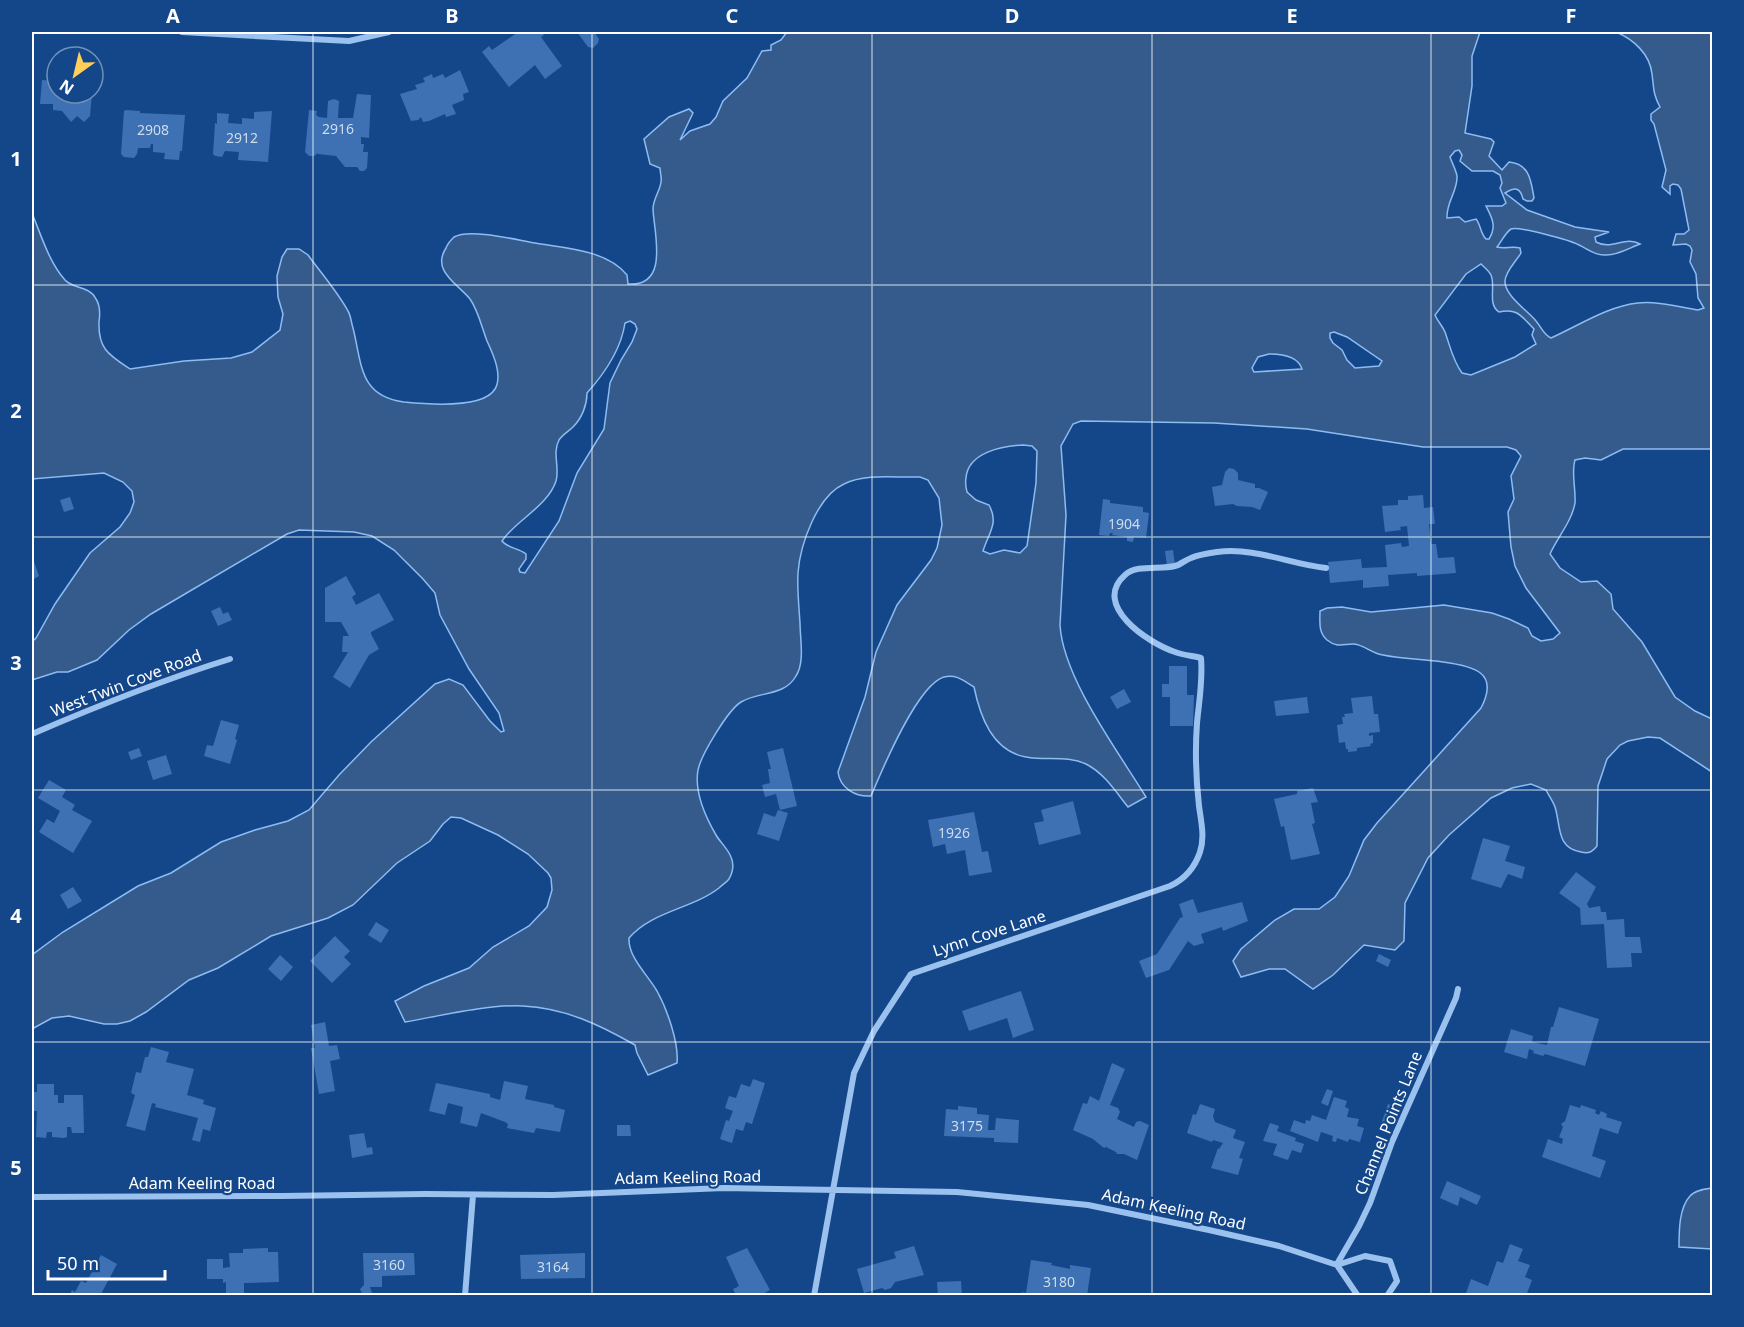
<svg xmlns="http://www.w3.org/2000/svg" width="1744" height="1327" font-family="'Noto Sans',sans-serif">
<rect width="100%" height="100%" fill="#14478a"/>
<path fill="#345b8c" stroke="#8dbcf3" stroke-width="1.5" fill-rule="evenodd" d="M787,32H1480L1472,56V86L1465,133L1491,139L1494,142L1489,156L1502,170L1509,162C1530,164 1531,181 1534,198L1532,201H1527L1523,199C1520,187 1515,187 1505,193L1527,210L1575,227L1609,232L1595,237L1596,242C1612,251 1625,235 1640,244C1629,248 1616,256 1604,255C1594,255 1588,249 1579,245C1570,240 1518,226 1511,229C1506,232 1501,242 1497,247C1505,249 1512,246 1520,248L1521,253C1517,260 1505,272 1505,281C1504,295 1528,311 1536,321C1542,328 1543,334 1551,338C1578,326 1608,306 1638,303C1658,301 1678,307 1698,310L1704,308L1698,298L1696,274L1690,262L1692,250L1690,246L1686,244L1673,245L1676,234H1684L1689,230L1681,189L1678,185L1673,184L1670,186V194L1662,187L1666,170L1654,124L1651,120V114L1660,107C1653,94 1654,89 1652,74C1650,54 1633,39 1616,32H1712V449H1623L1601,460L1585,458L1575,460C1571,473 1576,488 1575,503C1572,521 1557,538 1550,554L1560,568L1581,582L1597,581L1611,594L1613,609L1642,642L1675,697L1695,711L1712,719V772L1660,738L1648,737L1628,741L1620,745L1607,759L1598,786L1597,846C1592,852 1589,854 1581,852C1556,848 1561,826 1555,807C1553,801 1549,796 1546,790L1531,784L1512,788L1491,798L1449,835L1428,858L1405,903L1404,941L1395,950L1364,945L1333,975L1313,989L1285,969H1269L1241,977L1233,961L1241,949L1275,920L1294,909H1319L1335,897L1349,876L1364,840L1377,823L1481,708C1500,672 1473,666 1443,662C1423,659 1402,659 1383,655C1373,654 1363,644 1353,644C1343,644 1337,648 1327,640C1318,632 1320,622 1320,611L1327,608L1342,607L1371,612L1444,605L1492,613L1509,619L1528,628L1532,636L1541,641L1553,639L1560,633L1526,588L1515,566L1511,547L1508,512L1514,499L1511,476L1521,456L1516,450L1507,447H1423L1307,429L1214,423L1081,421L1073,424L1061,446L1066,515L1060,625C1063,678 1118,751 1146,797L1128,807C1116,792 1104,773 1086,764C1067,755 1046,761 1026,757C992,751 980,716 974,687C964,681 957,674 944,677C917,685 882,770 871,796C855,797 840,788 838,772L865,697L876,652L897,605L931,560L937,548L942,525L939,498L928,480L920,477C896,478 866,473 844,484C817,496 800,545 798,573C797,589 799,607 800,623C800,639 805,662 796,676C784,697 759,691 741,702C728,710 701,755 698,770C694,792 705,816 716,835C720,842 728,849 731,857C734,864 733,872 729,879C727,882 722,885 719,888C692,909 652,911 629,938C628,957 647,974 657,991C667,1009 679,1043 677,1063L648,1075L637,1053L635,1045C600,1025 565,1008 523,1006C489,1004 439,1016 405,1022L395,1001L424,986L469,968L493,947L529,926L547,907L552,890L551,878L548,873L528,854L498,835L461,818L451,817L443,824L430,841L397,863L353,905L328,918L271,936L218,968L189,980L146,1012L130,1021L117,1024H104L69,1016L52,1018L32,1029V955L63,932L138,886L171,873L221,842L255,830L288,821L309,810L339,775L371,742L435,684L449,679L463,685L490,721L501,732L504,731L499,713L469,669L440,615L435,593L423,579L394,550L372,536L354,532L299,530L287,534L151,614L129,630L97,660L68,672H57L32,680V642L36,638L55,604L90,553L120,527L130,513L134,502L132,491L123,482L104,473L32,479V213C41,235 49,262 65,280C73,289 90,286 96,299C100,305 100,315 99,322C98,349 109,355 130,369L184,361L231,358L252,352L280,330L283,314L278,297L277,276L282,257L287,249H299L308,255C321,273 337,291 348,311C351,316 351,322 353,328C362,364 359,396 404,402C424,404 483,409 495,389C503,375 493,354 487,341C482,328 478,310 470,299C458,284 431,271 446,248C447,245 452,239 454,237C470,228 517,240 535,243C565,248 607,250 627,275L628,284C670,287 654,233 653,209C653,199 660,191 661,182C662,178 660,172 660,168L650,164L644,139L669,117L689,109L693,113L680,140L690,131L710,124L716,117L723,101L747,78L762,51L771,50V45L781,40ZM1459,150L1462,155L1460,161L1472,171H1493L1500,175L1502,183L1500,188L1506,203L1502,206H1486C1492,218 1497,226 1489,239H1486C1480,233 1481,225 1476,219L1465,222L1459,217L1447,218C1446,202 1458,191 1457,176C1456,170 1452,163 1450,157L1455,151ZM1481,264C1484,267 1489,271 1491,275C1496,287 1487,304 1499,312C1518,308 1521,316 1534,329L1532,335L1536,344L1515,357L1471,375L1462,373C1453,361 1450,346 1445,332C1442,325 1438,322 1435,315L1466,274ZM630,321L635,324L637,329L632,342L621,360L610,383L604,429L577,473L559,521L525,573L520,572L519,569L526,559V554C519,548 507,548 502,541C515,521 548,506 556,481C560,468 552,453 559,440C563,434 569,431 573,427C582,418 587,405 587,393C605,373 621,350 625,323ZM1334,332L1347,337L1382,361L1379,366L1355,368L1347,360L1342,350L1333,343L1330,338V333ZM1269,354C1281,354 1298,356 1302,369L1254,372L1252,368L1258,357ZM1023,445L1032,446L1037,451L1036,483L1027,546L1020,553L1004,550L990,554L983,551C989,532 999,523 989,505L976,500L967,492C966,488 965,483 966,478C968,452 1003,446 1023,445Z
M1712,1188V1249L1679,1247C1679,1231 1679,1208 1690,1196C1695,1190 1705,1189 1712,1188Z"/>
<path fill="#3d71b3" d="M518,32H542L544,35L541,37L562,66L545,79L535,65L509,87L482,52L489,46L492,50Z
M577,32H594L599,39L598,43L593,48L588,47Z
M460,70L469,92L463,94L464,100L452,105L456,114L446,117L445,114L429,121L423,122L421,117L418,120L411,121L400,94L417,89L415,85L425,82L423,78L432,74L433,78L443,74L445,78Z
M42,80L52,81L51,85L57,86V93H92L90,116L84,122L77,116L71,122L62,111L53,110V104H40Z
M357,94L371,95L369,138L361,137V144H364L363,152H368L367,168L364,171H360L357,167H345L336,156L318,154V153L314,156H309L305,152L309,110L317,111L316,115L319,117L327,118L328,101L334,99L339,101L338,118H353Z
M126,110L140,111V113L185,115L182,151H180L179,160L164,159L165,153L153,152V144H151L150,148H138L137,154L134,158L124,157L121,154L124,111Z
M272,111L268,162L238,160L239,152L225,151L222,157L215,156L213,154L215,123L217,124V113L229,114L228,123L242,124V118L254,119V112Z
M1229,468L1234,469L1238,473V480L1255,484V488H1259L1268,492L1260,510L1252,507L1237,506L1233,504L1215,506L1212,487L1222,485L1225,472Z
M1423,495L1424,508L1433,507L1435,524H1429L1431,544H1436L1438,558L1454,557L1456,573L1417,576V573L1388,575L1389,586L1363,588V580L1330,583L1328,562L1361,559L1362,568L1387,567L1385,545L1401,543L1402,547L1409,546L1407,526L1400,527L1401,530L1385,532L1382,506L1398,505V500H1408V496Z
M70,497L74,509L64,512L60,500Z
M1103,499L1110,500V503L1143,507V512L1149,513L1146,538L1134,537L1133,542L1127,541V537L1112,535L1113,533H1110L1109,536L1099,535Z
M1173,550L1175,565L1167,566L1165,551Z
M32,556L39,576L32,580Z
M346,576L356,594L352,597L356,605L379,593L394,620L371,632V634L379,649L369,655L350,688L333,677L348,652H342L343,636H349L341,622H325V588Z
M220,607L223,614L228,612L232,620L218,626L211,611Z
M1169,666H1187V695H1194L1193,726H1170V697H1162V684H1169Z
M1124,689L1131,702L1117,709L1110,697Z
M1372,696L1374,714H1378L1380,732L1369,733V736L1373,735V743L1370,744L1371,746L1357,748V751L1348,752V749H1346L1345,742L1339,743L1337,725L1343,724L1342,717H1345L1344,714L1353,713L1351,698Z
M1307,697L1309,713L1276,716L1274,701Z
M221,720L239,725L235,739L237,740L230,764L204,756L207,745L213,746Z
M139,748L142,756L131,760L128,752Z
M783,748L797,806L780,810L776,794L765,797L762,785L770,783L768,769H771L767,752Z
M166,755L172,774L153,780L147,761Z
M49,780L66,790L62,797L75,805L72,810L92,821L73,853L39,832L47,819L54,823L60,811L38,798Z
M1313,788L1318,802L1311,803L1315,823L1312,824L1320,854L1291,860L1284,826L1281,827L1274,799L1297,794V791Z
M1073,801L1081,834L1039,845L1034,823L1044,821L1041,810Z
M778,810L788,813L779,841L757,834L764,813L775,817Z
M974,812L982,852L988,851L992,872L969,876L965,850L947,854L945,844L933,847L928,820Z
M1483,838L1510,846L1505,861L1525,867L1522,879L1508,874L1501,888L1471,879Z
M1576,872L1596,887L1587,904L1589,908L1600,906L1601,912H1606L1607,920L1624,919L1625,937H1640L1642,953H1631L1632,967L1607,968L1604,924L1581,925L1580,908L1559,893Z
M73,887L82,901L68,909L60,895Z
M1193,899L1198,913L1242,902L1248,921L1223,931L1222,927L1201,934L1204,943L1194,946L1188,941L1169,970L1146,978L1139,961L1157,954L1180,918L1183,917L1179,904Z
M376,922L389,930L381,943L368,935Z
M335,936L350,951L344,957L351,964L332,983L310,961Z
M1379,954L1391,960L1388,967L1376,961Z
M280,955L293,967L281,981L268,969Z
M1021,991L1034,1030L1013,1038L1007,1018L969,1031L962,1011Z
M1559,1007L1599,1019L1585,1066L1545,1054L1543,1056L1533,1053L1534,1051L1529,1049L1527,1059L1504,1052L1511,1029L1533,1036L1532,1042L1547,1045L1551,1027H1553Z
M325,1022L329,1046L337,1045L340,1059L330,1061L335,1091L319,1094L311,1048H315L311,1025Z
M151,1047L169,1052L166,1062L194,1069L187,1095L204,1100L203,1104L216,1108L210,1131L203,1129L200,1142L192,1140L198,1118L155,1107L156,1104L152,1103L145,1131L126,1126L135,1095L131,1093L136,1072L141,1073L145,1057H148Z
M1112,1063L1125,1069L1110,1105L1118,1108L1120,1112L1117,1119L1134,1127L1136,1122L1140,1121L1149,1125L1137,1160L1124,1154H1117L1116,1152L1106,1147L1104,1148L1093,1139L1073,1130L1083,1103L1087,1104L1090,1096L1099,1101Z
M753,1079L765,1083L752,1124L746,1122L743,1131L736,1129L732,1143L720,1139L726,1120L729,1121L733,1111L725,1108L729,1096L736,1098L741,1084L750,1087Z
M504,1081L528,1086L525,1099L554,1105V1107L565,1110L560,1132L536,1128L534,1133L507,1128L508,1124L505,1122L481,1113L477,1127L460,1123L463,1107L448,1103L445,1115L429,1111L436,1083L490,1094V1097L500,1100Z
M37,1084H54V1095H58V1103H64V1095H83L84,1133H72L71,1127H67V1137L64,1138L52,1137V1132H47L46,1138L36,1137L37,1111H32V1092H37Z
M1327,1089L1333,1091L1328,1106L1321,1103Z
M1334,1097L1347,1101L1345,1107L1349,1109L1347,1117L1359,1119L1357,1126L1364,1128L1360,1142L1349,1139L1348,1142L1337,1138L1336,1142L1332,1141L1333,1136L1321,1132L1318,1142L1290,1131L1294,1120L1305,1124L1306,1120L1310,1121L1312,1115L1326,1120Z
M1200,1104L1215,1109L1213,1116L1215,1122L1236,1130L1233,1138L1245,1142L1239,1158L1243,1159L1238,1175L1211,1168L1218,1148L1219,1149L1223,1143L1213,1140L1212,1142L1187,1133L1193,1114L1196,1115Z
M1388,1104L1398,1107L1392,1123L1388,1122L1386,1129L1380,1127Z
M1570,1105L1580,1108L1581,1105L1596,1110L1595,1113L1599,1115L1601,1111L1607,1114L1606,1117L1622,1122L1618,1134L1600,1128L1592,1156L1606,1161L1600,1178L1542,1157L1548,1139L1562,1144L1563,1139L1559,1137L1563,1127L1561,1124L1565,1121Z
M958,1106L977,1108V1114L989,1115L988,1130H995L996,1118L1019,1120L1018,1143L994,1142V1138L944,1136L946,1109L958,1110Z
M1270,1123L1279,1126L1277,1131L1296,1138L1295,1141L1304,1144L1301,1153L1292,1150L1288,1160L1273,1155L1277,1144L1263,1141Z
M617,1125H630L631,1136H617Z
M364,1133L367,1148L372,1147L373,1154L352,1158L349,1135Z
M1447,1181L1481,1196L1477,1205L1460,1197L1458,1206L1440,1198Z
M1510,1244L1523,1249L1518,1261L1530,1265L1525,1277L1532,1280L1526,1296H1465L1471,1279L1488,1286L1497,1261L1503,1263Z
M914,1246L924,1275L895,1282L891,1288L885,1290L882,1288L864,1293L857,1269L896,1258L894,1252Z
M268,1248V1252H278L279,1282L244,1283V1296H226V1282L223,1283V1279H207V1259H223V1268L230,1267L229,1253H243V1249Z
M747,1248L770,1290L759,1296H736L733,1289L739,1286L726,1257Z
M363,1253H414L415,1275L382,1276V1287H370L372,1293L369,1296H363L360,1289L364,1285Z
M585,1253V1278L521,1279L520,1255Z
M101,1255L117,1264L101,1294L69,1296L72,1290L75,1292L81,1281L86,1283Z
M1031,1260L1052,1263L1051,1265L1070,1269V1265L1091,1268L1087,1296L1063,1293V1296H1044V1294L1041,1293V1296H1021L1022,1292L1026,1293Z
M961,1281L962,1296H938L937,1282Z"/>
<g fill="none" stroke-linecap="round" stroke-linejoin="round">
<path stroke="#9bc1ef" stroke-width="6" d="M182,32L349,41L389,32
M32,734C97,706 162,680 230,659
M32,1197L282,1196L425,1194L553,1195L724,1188L957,1192L1088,1205L1209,1230L1279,1246L1337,1265L1365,1256L1390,1261L1397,1281L1387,1296
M1337,1264L1359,1226L1370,1203L1392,1142L1456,998L1458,989
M1337,1265L1358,1296
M465,1296L473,1195
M814,1296L854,1073L874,1031L911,974L1170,886C1185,879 1195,867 1200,852C1205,837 1201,821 1199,806C1196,779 1195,750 1197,723C1199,701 1203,681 1201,658C1193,656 1183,655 1175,652C1148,643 1091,605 1125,575C1137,564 1160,570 1175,566C1180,565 1185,560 1191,558C1198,555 1209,553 1217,552C1255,547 1289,564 1326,568"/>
</g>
<path fill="none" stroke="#fff" stroke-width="1.5" stroke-opacity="0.55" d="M313,32V1296M592,32V1296M872,32V1296M1152,32V1296M1431,32V1296M32,285H1712M32,537H1712M32,790H1712M32,1042H1712"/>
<g text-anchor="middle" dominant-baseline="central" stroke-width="4.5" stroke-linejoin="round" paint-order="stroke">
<g font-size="14" fill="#cedcec">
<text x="338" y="128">2916</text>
<text x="153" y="129">2908</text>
<text x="242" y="137">2912</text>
<text x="1124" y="523">1904</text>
<text x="954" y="832">1926</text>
<text x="967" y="1125">3175</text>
<text x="389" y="1264">3160</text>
<text x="553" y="1266">3164</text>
<text x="1059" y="1281">3180</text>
</g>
<g font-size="16" fill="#fff" stroke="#14478a">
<text transform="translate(126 683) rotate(-21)">West Twin Cove Road</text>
<text transform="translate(989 933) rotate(-18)">Lynn Cove Lane</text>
<text transform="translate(1388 1123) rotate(-68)">Channel Points Lane</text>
<text transform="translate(688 1177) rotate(-1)">Adam Keeling Road</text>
<text x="202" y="1183">Adam Keeling Road</text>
<text transform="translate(1174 1209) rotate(12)">Adam Keeling Road</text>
</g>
</g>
<rect width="1744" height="1327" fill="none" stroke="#14478a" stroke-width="66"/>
<g transform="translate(75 75) rotate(214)"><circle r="28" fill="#14478a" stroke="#7291b9" stroke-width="1.5"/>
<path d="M0-4.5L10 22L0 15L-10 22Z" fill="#ffcf5a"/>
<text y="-9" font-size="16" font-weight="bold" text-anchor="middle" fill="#ffffff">N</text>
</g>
<path d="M48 1270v9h117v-9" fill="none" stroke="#ffffff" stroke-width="3"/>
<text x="57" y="1270" font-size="18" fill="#ffffff" stroke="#14478a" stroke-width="4.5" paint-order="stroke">50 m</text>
<rect x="33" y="33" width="1678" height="1261" fill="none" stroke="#fff" stroke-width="2"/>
<g font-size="20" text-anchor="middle" font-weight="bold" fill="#fff">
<text x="173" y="23">A</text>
<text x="452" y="23">B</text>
<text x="732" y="23">C</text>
<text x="1012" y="23">D</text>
<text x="1292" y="23">E</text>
<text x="1571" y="23">F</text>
<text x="16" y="166">1</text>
<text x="16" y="418">2</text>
<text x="16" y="670">3</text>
<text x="16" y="923">4</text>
<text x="16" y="1175">5</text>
</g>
</svg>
